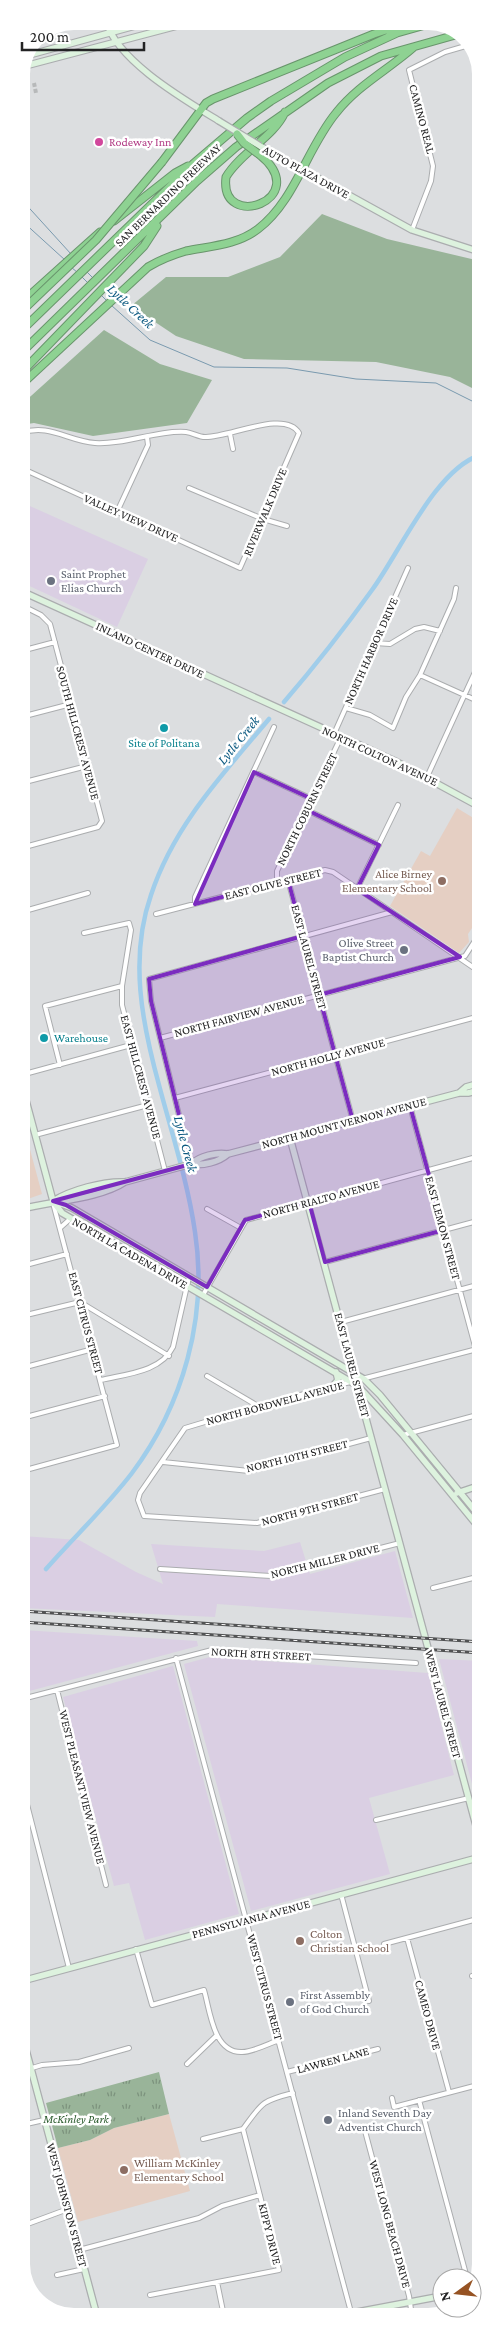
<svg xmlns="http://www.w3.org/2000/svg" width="502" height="2338" font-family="'Crimson Pro',serif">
<defs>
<pattern id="park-tufts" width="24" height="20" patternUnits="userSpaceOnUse" patternTransform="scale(1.25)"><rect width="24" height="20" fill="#99b499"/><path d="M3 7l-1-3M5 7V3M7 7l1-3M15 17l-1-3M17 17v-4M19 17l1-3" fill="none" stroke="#7c927d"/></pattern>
</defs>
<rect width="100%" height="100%" fill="#dcdee0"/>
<path fill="#dacfe3" d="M21,502L148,559L117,627L21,582Z
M22,1536L79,1540L136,1572L163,1584L151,1544L264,1551L300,1542L310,1574L395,1551L413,1618L217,1604L215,1617L22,1608Z
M22,1630L197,1641L198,1646L22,1693Z
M210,1657L428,1673L454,1775L369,1798L390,1874L251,1911L184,1664Z
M439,1659L481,1661V1818Z
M173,1666L239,1914L145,1940L129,1883L114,1886L63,1697Z"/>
<path fill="#e5cfc3" d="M457,808L480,822V916L468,934L469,942L459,953L390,906L421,851L430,856Z
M21,1116L42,1194L22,1201Z
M169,2114L190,2191L78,2222L58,2148L90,2140L114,2128Z"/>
<path fill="#99b499" d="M322,214L387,239L480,261V392L450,377L376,362L244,359L176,336L131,306L166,277H228L280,257Z
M104,330L160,364L212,380L187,423L93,436L34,423L21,425V405Z"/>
<path fill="url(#park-tufts)" d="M159,2072L169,2114L114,2128L90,2140L58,2148L46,2103Z"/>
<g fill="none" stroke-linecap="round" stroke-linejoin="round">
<path stroke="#7a9aaf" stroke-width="1" d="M21,199L71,254
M21,220L65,260
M71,267L78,273
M87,272L93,278
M82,277L88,283
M100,294L106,300
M111,305L150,340L214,367L287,368L356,379L436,383L480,405"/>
<path stroke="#a0cdea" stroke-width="4.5" d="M284,702C315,666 344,629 372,590C400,552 435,470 480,455
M46,1569C74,1537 106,1507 132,1473C183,1405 208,1317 195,1232C188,1183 172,1134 159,1085C142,1023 129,958 151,895C174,825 223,774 269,719"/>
<path stroke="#b7b9ba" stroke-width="4" stroke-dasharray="4 2" stroke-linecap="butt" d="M34,83L36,93"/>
<defs>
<path id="street" d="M412,230L431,181L433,166L409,70L445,52L469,45
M21,433C49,423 68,441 95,443C125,445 156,430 186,432C193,433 199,437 205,437C228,438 285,409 299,433L240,568L21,468
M230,434L233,449
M189,488L263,519L287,526
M117,512L148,445L147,437
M21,605L41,615L50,624L102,821L98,827L21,848
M375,643L390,644L415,629L424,627L440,631
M21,651L55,642
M420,675L480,702
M346,708L370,715L393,728L406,697L420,675L454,599L456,588
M21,717L71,704
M334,734L408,568
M254,772L312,799
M427,777L480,661
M21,783L87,766
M474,803L480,789
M307,810L379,845
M288,880L353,1121
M277,882V871L341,737
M357,889L398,805
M195,904V897L274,727
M21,912L88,893
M156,914L325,870L333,872L480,972
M84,933L129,923L131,930L122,986V1005L165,1171
M160,1038L465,956L480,933
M60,1065L45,1006L122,986
M21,1075L131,1045
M175,1098L480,1016
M410,1106L476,1350
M35,1135L148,1105
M191,1164L151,1001L149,979L392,912
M207,1209L241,1228
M60,1228L70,1219
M325,1262L481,1220
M22,1266L67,1254
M203,1295L246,1220L480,1156
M22,1316L80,1302L169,1356
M341,1322L481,1284
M22,1368L93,1349
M207,1376L258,1406
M101,1380C126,1374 161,1372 173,1347L189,1277
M22,1418L105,1396
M403,1435L481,1414
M163,1462L249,1471L371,1438
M22,1471L117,1445L53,1203
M385,1489L257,1523L144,1516L138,1500L140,1493L185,1428L258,1406L481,1348
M160,1569L271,1576L400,1543
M433,1588L481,1576
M176,1658L352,2316
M57,1690L106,1885
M22,1699L212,1650L416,1663
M22,1785L69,1968
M376,1820L469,1798
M341,1894L369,2001
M407,1938L449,2092
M384,1944L481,1918
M136,1949L152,2005L204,1990C210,2010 213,2053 242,2052C253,2052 268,2044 279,2040
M472,1976L481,1974
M187,2064L216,2036
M22,2071L42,2065L79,2062L129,2048
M287,2072L378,2049
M392,2098L394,2107L478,2085L481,2095
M419,2100L467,2278
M22,2125L44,2120
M365,2131L409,2296L412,2316
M203,2139L243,2129C262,2103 261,2101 293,2093
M22,2226L68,2209
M79,2250L199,2218L222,2206L260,2195
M57,2275L84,2269
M217,2282L224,2316
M150,2295L279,2270L243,2129"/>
<path id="secondary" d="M106,21C117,61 185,100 219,121
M29,55L153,21
M25,66L196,21
M260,146L412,230L480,252
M21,591L397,762L480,807
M21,1082L53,1201L62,1213L358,1386L403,1435L481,1530
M459,1093L466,1087L480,1083
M290,1138L481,1844
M191,1164C200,1156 216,1152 228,1154L459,1093H468L480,1090
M53,1201L72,1208L364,1379L380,1395L481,1518
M53,1201C71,1190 103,1181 125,1182L191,1164C203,1166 219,1162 228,1154
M22,1209C51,1201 100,1199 125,1182
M332,1387L338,1380L336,1372
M457,1493L481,1485
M22,1981L481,1857
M22,2035L97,2316
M336,2316L442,2296"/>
<path id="highway" d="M260,155C314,199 219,233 226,177C241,152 274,137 285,112
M162,162L206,103L213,99L374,34L386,30L396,33
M114,221L175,173L188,166
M21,303L100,232
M21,331L193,164L247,118L271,101L345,57L397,33L436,22
M21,353L197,181L236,147L328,83L381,56L459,34
M21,373L144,246L157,226
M21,385L148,267C160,260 172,255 186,251C211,246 237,245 258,229C295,201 307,148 336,113C358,85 388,70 414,47"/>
</defs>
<use href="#street" stroke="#abadaf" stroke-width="6"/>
<use href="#secondary" stroke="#abadaf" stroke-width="8"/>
<use href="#highway" stroke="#69956c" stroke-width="9"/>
<use href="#street" stroke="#fff" stroke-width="4"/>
<use href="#secondary" stroke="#ddf2de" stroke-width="5.5"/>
<use href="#highway" stroke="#8ed292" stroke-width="7"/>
<defs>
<path id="rail" d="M22,1611L481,1642
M22,1622L481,1653"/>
</defs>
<use href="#rail" stroke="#515253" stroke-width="3"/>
<use href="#rail" stroke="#fff" stroke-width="1" stroke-dasharray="4" stroke-linecap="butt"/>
<defs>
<path id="secondary-bridge" d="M219,121L260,146"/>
<path id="highway-bridge" d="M237,134L244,143L260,155
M24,309L96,240L162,162"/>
</defs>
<use href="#secondary-bridge" stroke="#abadaf" stroke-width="8" stroke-linecap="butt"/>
<use href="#highway-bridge" stroke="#69956c" stroke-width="9" stroke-linecap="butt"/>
<use href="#secondary-bridge" stroke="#ddf2de" stroke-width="5.5"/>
<use href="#highway-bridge" stroke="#8ed292" stroke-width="7"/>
</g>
<path fill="#7b2cbf" fill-opacity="0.2" stroke="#7b2cbf" stroke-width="4" stroke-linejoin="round" d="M254,772L312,799L307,810L379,845L357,889L460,957L319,995L353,1121L410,1106L444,1230L325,1262L309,1202L245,1220L207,1287L66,1205L53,1201L191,1164L151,1001L149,979L303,936L288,880L195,904Z"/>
<circle fill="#d1479c" stroke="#fff" stroke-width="2" cx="99" cy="142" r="5"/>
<g fill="#6b7280" stroke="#fff" stroke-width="2">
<circle cx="51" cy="581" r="5"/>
<circle cx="404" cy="950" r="5"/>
<circle cx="290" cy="2002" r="5"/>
<circle cx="328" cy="2120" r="5"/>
</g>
<g fill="#0f9aa8" stroke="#fff" stroke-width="2">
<circle cx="164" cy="728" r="5"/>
<circle cx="44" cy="1038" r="5"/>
</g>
<g fill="#8d6e63" stroke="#fff" stroke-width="2">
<circle cx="442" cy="881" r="5"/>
<circle cx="300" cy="1941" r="5"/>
<circle cx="124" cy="2170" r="5"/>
</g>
<g text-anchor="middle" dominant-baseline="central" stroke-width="5" stroke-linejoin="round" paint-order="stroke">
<g font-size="12" fill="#232324" stroke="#fff">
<text transform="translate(422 119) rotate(75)">CAMINO REAL</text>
<text transform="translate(306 172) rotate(29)">AUTO PLAZA DRIVE</text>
<text transform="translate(168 195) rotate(-44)">SAN BERNARDINO FREEWAY</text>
<text transform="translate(265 512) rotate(-67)">RIVERWALK DRIVE</text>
<text transform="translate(131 518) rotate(24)">VALLEY VIEW DRIVE</text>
<text transform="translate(150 650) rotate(25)">INLAND CENTER DRIVE</text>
<text transform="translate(371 651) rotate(-66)">NORTH HARBOR DRIVE</text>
<text transform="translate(78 733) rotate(75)">SOUTH HILLCREST AVENUE</text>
<text transform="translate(380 756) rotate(25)">NORTH COLTON AVENUE</text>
<text transform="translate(307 809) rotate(-64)">NORTH COBURN STREET</text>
<text transform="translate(273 884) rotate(-14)">EAST OLIVE STREET</text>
<text transform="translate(309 957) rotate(75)">EAST LAUREL STREET</text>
<text transform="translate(239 1016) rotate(-15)">NORTH FAIRVIEW AVENUE</text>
<text transform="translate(328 1057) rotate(-15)">NORTH HOLLY AVENUE</text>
<text transform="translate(141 1077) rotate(75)">EAST HILLCREST AVENUE</text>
<text transform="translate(344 1123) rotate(-15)">NORTH MOUNT VERNON AVENUE</text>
<text transform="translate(321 1199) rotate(-15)">NORTH RIALTO AVENUE</text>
<text transform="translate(443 1228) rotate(75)">EAST LEMON STREET</text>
<text transform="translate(130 1253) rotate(30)">NORTH LA CADENA DRIVE</text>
<text transform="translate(86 1323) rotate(75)">EAST CITRUS STREET</text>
<text transform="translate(352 1365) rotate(75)">EAST LAUREL STREET</text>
<text transform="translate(275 1403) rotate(-15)">NORTH BORDWELL AVENUE</text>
<text transform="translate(297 1456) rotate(-14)">NORTH 10TH STREET</text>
<text transform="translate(310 1509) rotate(-15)">NORTH 9TH STREET</text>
<text transform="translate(325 1561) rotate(-14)">NORTH MILLER DRIVE</text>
<text transform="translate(261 1654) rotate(3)">NORTH 8TH STREET</text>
<text transform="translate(443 1704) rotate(75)">WEST LAUREL STREET</text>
<text transform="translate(82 1787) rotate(76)">WEST PLEASANT VIEW AVENUE</text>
<text transform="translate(251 1919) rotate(-15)">PENNSYLVANIA AVENUE</text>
<text transform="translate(265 1987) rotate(75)">WEST CITRUS STREET</text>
<text transform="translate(428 2015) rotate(75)">CAMEO DRIVE</text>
<text transform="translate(333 2060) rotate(-15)">LAWREN LANE</text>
<text transform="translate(67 2205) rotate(75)">WEST JOHNSTON STREET</text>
<text transform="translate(390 2224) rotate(75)">WEST LONG BEACH DRIVE</text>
<text transform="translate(270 2234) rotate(76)">KIPPY DRIVE</text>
</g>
<g font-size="12" fill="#b23c85" stroke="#fff" text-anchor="start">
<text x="109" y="142">Rodeway Inn</text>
</g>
<g font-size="12" fill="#5b616d" stroke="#fff" text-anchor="start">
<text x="61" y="574">Saint Prophet<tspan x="61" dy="14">Elias Church</tspan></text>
<text x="394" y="943" text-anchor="end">Olive Street<tspan x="394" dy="14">Baptist Church</tspan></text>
<text x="300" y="1995">First Assembly<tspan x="300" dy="14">of God Church</tspan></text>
<text x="338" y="2113">Inland Seventh Day<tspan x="338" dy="14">Adventist Church</tspan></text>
</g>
<g font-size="12" fill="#0d838f" stroke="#fff">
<text x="164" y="743">Site of Politana</text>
<text x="54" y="1038" text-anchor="start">Warehouse</text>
</g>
<g font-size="12" fill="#785e54" stroke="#fff" text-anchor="start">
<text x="432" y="874" text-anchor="end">Alice Birney<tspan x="432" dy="14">Elementary School</tspan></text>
<text x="310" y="1934">Colton<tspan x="310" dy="14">Christian School</tspan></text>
<text x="134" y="2163">William McKinley<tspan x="134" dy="14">Elementary School</tspan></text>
</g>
<g font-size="12" font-style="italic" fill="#2a5b2c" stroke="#fff">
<text x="76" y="2119">McKinley Park</text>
</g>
<g font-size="14" font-style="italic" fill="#0d5a81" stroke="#fff">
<text transform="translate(131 306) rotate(43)">Lytle Creek</text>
<text transform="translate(238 740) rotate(-51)">Lytle Creek</text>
<text transform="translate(186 1144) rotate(75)">Lytle Creek</text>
</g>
</g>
<path d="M0 0H502V2338H0ZM74 30H428A44 44 0 0 1 472 74V2264A44 44 0 0 1 428 2308H74A44 44 0 0 1 30 2264V74A44 44 0 0 1 74 30Z" fill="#fff" fill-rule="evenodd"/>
<g transform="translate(457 2293) rotate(255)"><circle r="24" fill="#ffffff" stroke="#a7a7a7"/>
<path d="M0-4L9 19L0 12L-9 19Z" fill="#965323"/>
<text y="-8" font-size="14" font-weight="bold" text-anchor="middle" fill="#232324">N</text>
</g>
<path d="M22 42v8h122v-8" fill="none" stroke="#232324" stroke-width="2.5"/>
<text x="30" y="42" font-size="15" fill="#232324" stroke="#ffffff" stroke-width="4" paint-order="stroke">200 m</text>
</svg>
